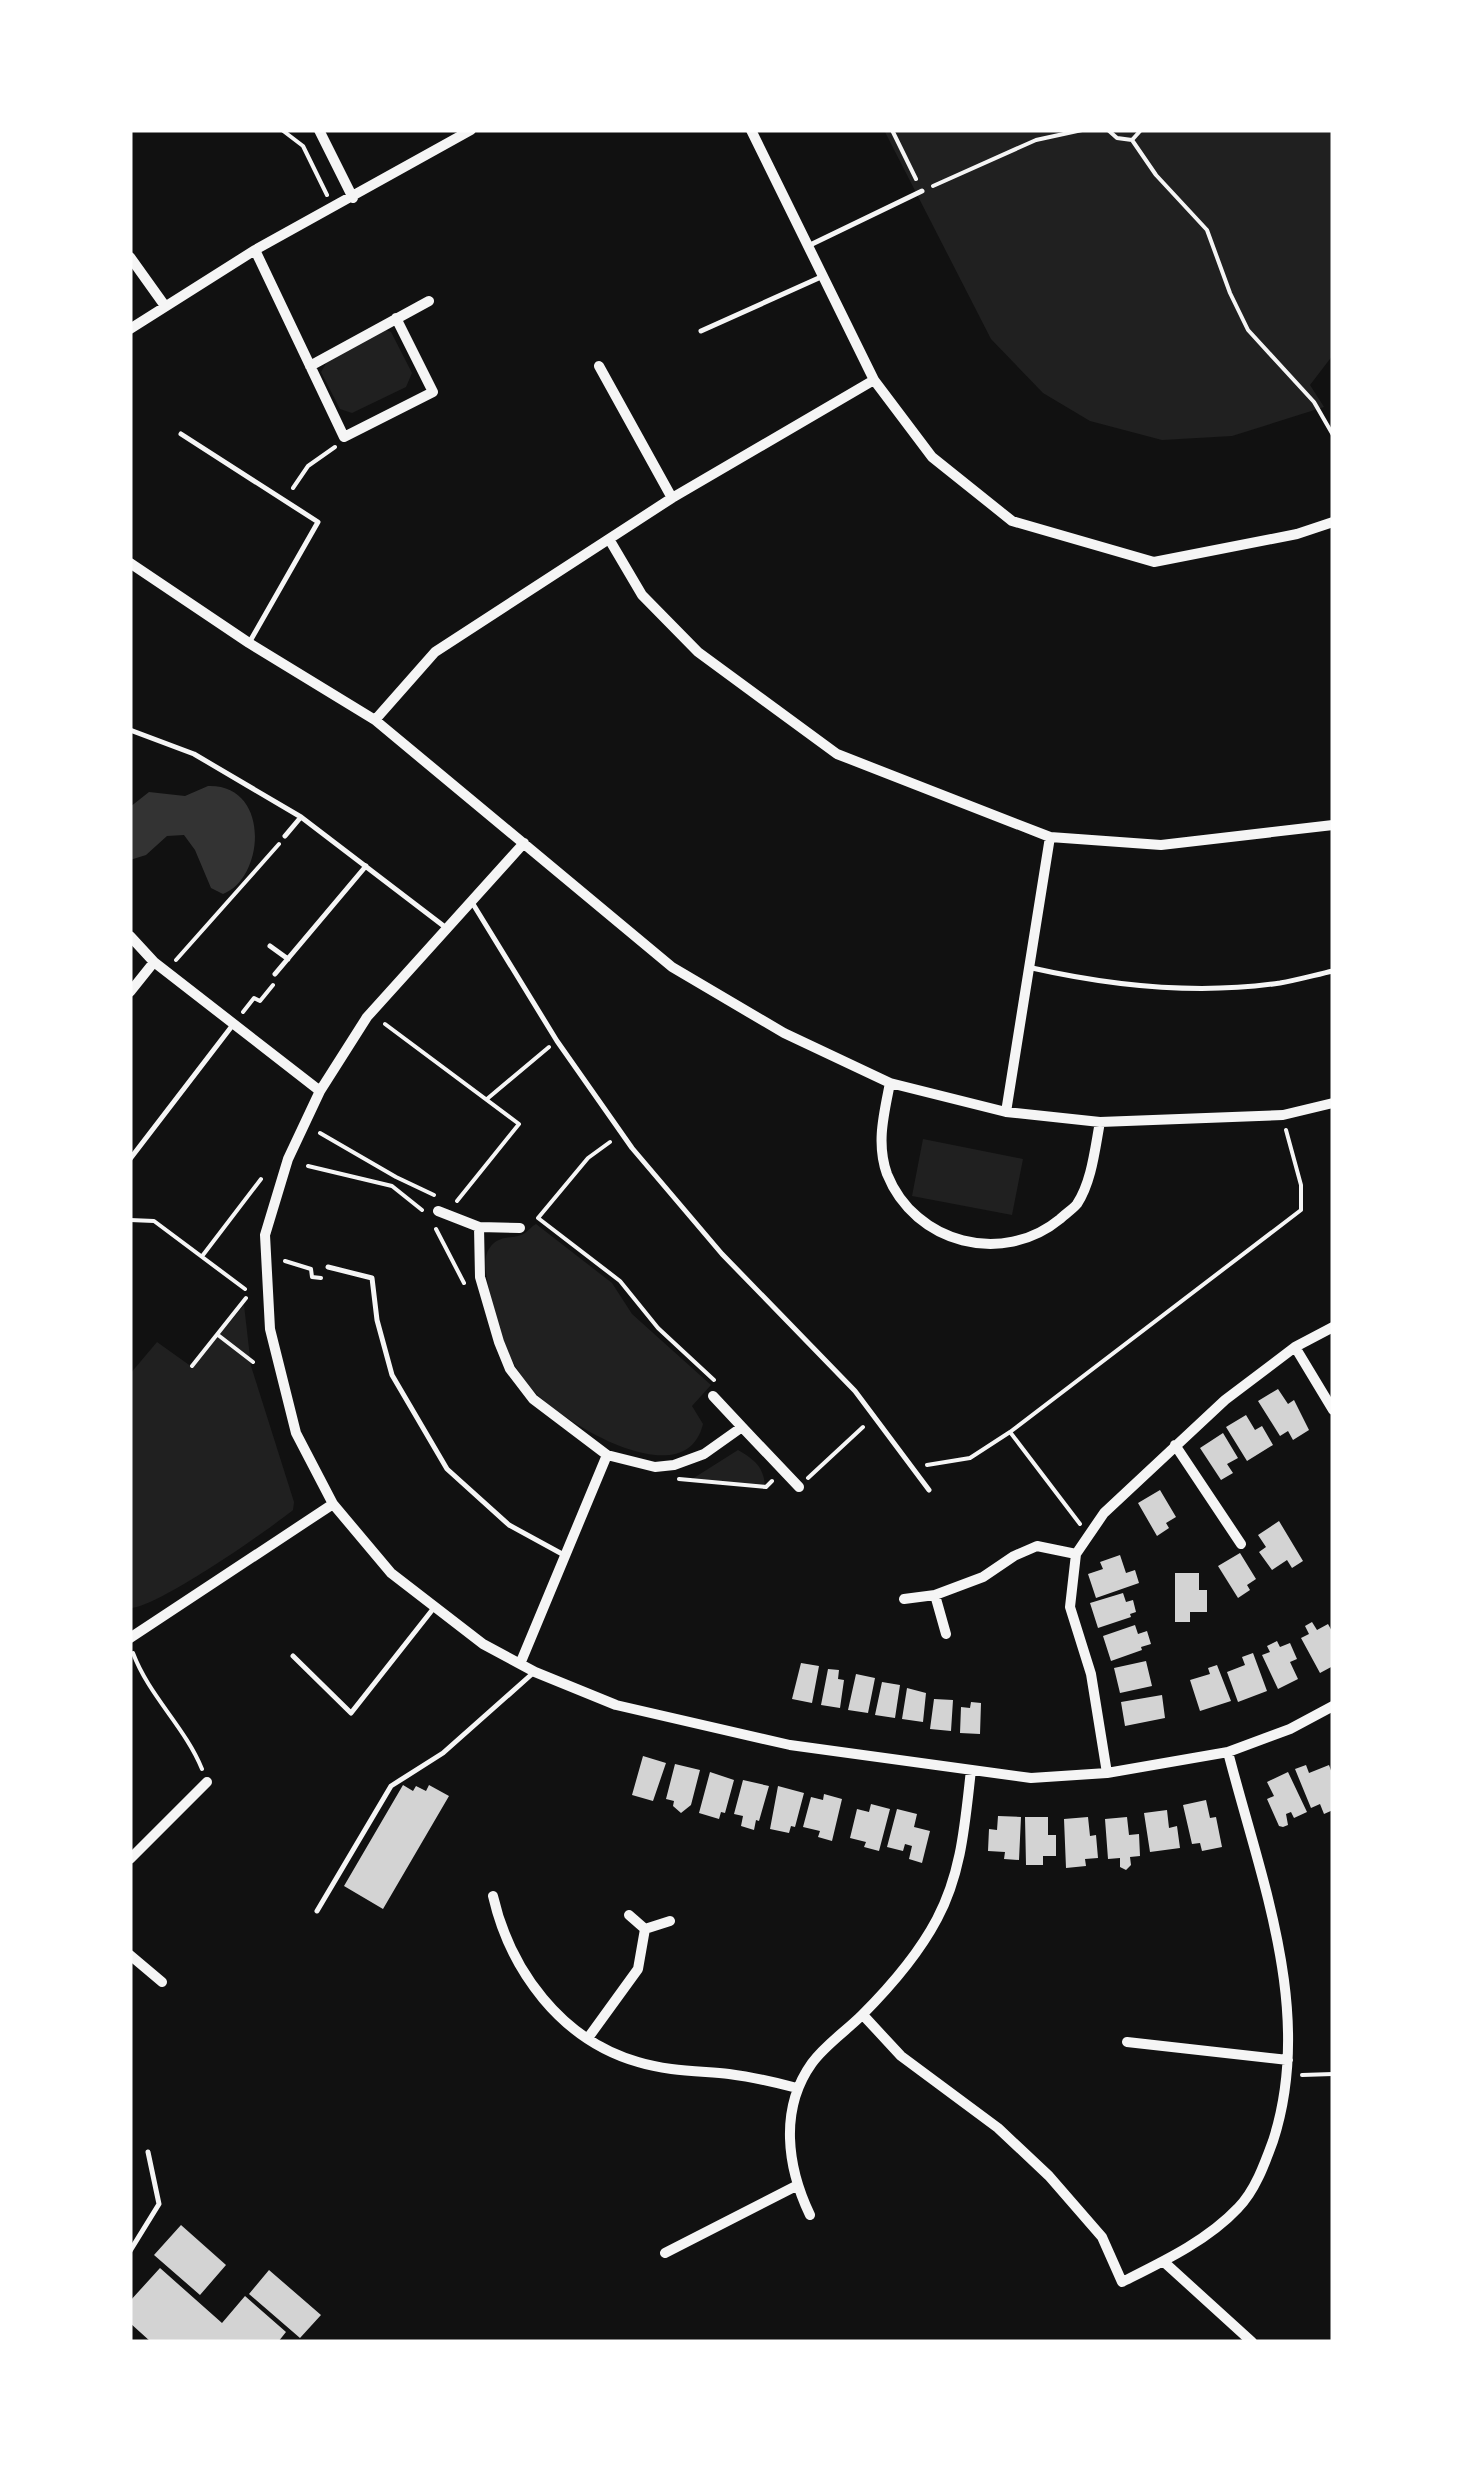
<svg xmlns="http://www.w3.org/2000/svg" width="1463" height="2472" font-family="Ubuntu,sans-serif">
<rect width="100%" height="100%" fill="#111"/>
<path fill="#202020" d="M884,130H1333V355L1310,385L1324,407L1232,436L1162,440L1090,421L1043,393L991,339Z
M383,329L391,332L412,373L406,387L352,413L340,409L321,372L328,360Z
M923,1139L1023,1159L1012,1215L912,1196Z
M536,1224L612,1283L632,1314L711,1385L692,1406L703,1424C685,1499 558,1420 531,1388C508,1362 495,1324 489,1290C487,1276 481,1258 491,1246C501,1234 514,1240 525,1233C529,1230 532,1226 536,1224Z
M244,1305L251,1366L294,1502L293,1510C270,1529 155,1609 130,1608V1374L157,1342L192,1367Z
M738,1450C755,1460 764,1467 765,1487L689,1481Z"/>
<path fill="#333" d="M208,786C271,784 265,878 223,894L211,888L195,850L184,835L167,836L146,855L130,860V807L149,792L185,796Z"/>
<path fill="#d3d3d3" d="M1278,1389L1288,1404L1294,1400L1309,1430L1293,1440L1288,1431L1280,1436L1258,1401Z
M1246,1415L1255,1430L1262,1426L1273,1445L1247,1461L1226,1427Z
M1223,1433L1238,1458L1227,1464L1233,1473L1221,1480L1200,1448Z
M1160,1490L1176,1517L1166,1523L1169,1528L1157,1536L1138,1503Z
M1279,1521L1303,1561L1292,1568L1287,1560L1272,1570L1259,1552L1266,1547L1258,1535Z
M1240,1553L1256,1579L1247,1585L1250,1590L1238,1598L1218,1566Z
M1120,1555L1126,1573L1135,1570L1139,1583L1096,1598L1088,1574L1103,1569L1100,1562Z
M1175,1573H1199V1590H1207V1612H1190V1622H1175Z
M1123,1593L1126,1602L1133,1600L1136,1612L1130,1614L1131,1617L1098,1628L1090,1603Z
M1312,1622L1317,1630L1328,1624L1333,1633V1666L1320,1673L1301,1638L1309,1634L1305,1626Z
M1135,1625L1138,1634L1147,1631L1151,1644L1141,1647L1142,1650L1111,1661L1103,1636Z
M1277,1641L1280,1647L1290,1643L1297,1659L1290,1662L1298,1679L1278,1689L1262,1655L1270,1652L1267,1646Z
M1253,1653L1267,1691L1238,1702L1227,1672L1245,1665L1242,1657Z
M1146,1661L1152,1686L1120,1693L1114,1668Z
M801,1663L819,1666L812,1703L792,1699Z
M1217,1665L1231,1701L1200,1711L1190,1680L1210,1674L1208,1668Z
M828,1669L839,1670L838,1679L844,1680L840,1708L821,1705Z
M856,1674L875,1678L868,1713L848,1710Z
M882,1682L900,1685L895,1718L875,1715Z
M907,1688L926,1693L923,1722L902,1719Z
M1162,1695L1165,1718L1125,1726L1121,1702Z
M934,1699L953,1700L951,1731L930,1729Z
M971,1702L981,1703L980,1734L960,1733L961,1707L970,1708Z
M643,1756L666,1763L653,1801L632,1795Z
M675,1764L700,1770L691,1805L681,1813L673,1806L674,1801L666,1799Z
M1306,1765L1309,1773L1329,1765L1333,1776V1810L1324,1814L1320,1804L1311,1808L1295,1769Z
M710,1772L734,1780L725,1813L721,1812L719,1819L699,1813Z
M1288,1772L1307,1812L1294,1818L1291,1812L1286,1814L1288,1825L1283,1827L1279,1826L1267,1799L1274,1796L1267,1782Z
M743,1780L769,1786L759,1821L756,1820L754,1830L741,1826L743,1816L734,1814Z
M403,1785L413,1791L416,1786L426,1791L429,1785L449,1796L383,1909L344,1886Z
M778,1786L804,1793L795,1827L791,1826L789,1833L770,1829Z
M824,1794L842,1799L832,1841L818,1837L820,1831L803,1827L811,1797L823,1800Z
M1206,1800L1210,1818L1216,1817L1222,1847L1202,1851L1200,1843L1192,1844L1183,1805Z
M871,1804L890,1809L879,1851L864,1847L866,1842L850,1838L857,1809L869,1812Z
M897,1809L917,1814L914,1827L930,1831L922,1863L909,1859L912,1846L905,1844L903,1851L887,1847Z
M1167,1810L1169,1828L1177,1826L1180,1848L1150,1852L1144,1813Z
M998,1816L1021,1817L1019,1860L1004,1859L1005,1852L988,1851L989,1829L997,1830Z
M1025,1817H1048V1835H1056V1856H1043V1865H1026Z
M1088,1817L1090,1836L1096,1835L1098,1858L1085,1859L1086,1866L1066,1868L1064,1819Z
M1127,1817L1129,1835L1139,1834L1140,1856L1130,1857L1131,1865L1126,1870L1120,1867V1858L1108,1859L1105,1819Z
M181,2225L226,2265L200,2295L154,2255Z
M160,2268L222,2323L245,2296L286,2332L278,2342H151L130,2323V2301Z
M269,2270L321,2315L300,2338L249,2294Z"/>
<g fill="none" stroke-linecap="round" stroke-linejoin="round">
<path stroke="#f5f5f5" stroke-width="4" d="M282,130L303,146L327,195
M892,130L916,179
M1108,130L1117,138L1132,140
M1132,140L1156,175L1207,230L1230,293L1248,330L1314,402L1333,435
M1132,140L1141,130
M933,186L1036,140L1082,130
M293,488L308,466L335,447
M176,960L279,844
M243,1012L254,998L260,1001L273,985
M385,1024L519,1124L457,1201
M487,1099L549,1047
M320,1133L396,1177L434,1195
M308,1166L392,1186L422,1210
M538,1218L620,1281L658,1328L714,1380
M538,1218L588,1158L610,1142
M130,1220L154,1221L245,1289
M436,1229L464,1283
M203,1255L261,1179
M285,1261L311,1269L312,1277L321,1278
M218,1335L253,1362
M192,1366L246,1298
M1010,1432L1080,1524
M927,1465L970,1458L1010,1432L1301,1210V1185L1286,1130
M808,1478L863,1427
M679,1479L766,1487L772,1481
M133,1653C149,1696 185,1727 202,1769
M1302,2075L1333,2074"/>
<path stroke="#f5f5f5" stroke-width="5" d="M808,246L922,191
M701,331L821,277
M181,434L318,522L249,643
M130,730L194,754L301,817L445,927
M285,836L301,817
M473,904L557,1041L632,1148L722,1254L855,1391L929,1490
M270,946L288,959
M1032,968C1112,986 1198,995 1280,983C1297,980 1315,975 1333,971
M275,974L366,866
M130,1159L232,1026
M328,1267L372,1278L377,1320L392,1375L447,1469L509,1525L564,1555
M293,1656L351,1713L433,1609
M317,1911L391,1786L443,1753L532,1674
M130,2251L159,2204L148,2152"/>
<path stroke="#f5f5f5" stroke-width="10" d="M319,130L353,198
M751,130L874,380L932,457L1012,521L1154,562L1297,534L1333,522
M255,250L344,437L433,392L396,318
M130,257L165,306
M130,329L255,250L471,130
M310,366L429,301
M599,366L672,498
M609,539L642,595L698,652L837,754L1050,837L1161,845L1333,825
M130,563L249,643L375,720L672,967L784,1033L890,1083L1006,1112L1100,1122L1283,1115L1333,1103
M375,720L435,652L672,498L874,380
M524,843L367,1017L320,1091L288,1159L265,1235L270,1329L296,1433L333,1504L391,1573L483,1644L535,1672L616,1705L790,1745L1031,1778L1107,1773L1228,1752L1290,1729L1333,1706
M130,936L154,962L320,1091
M130,992L154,962
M890,1083C884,1114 876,1143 887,1174C915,1244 1003,1266 1060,1219C1065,1214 1073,1209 1077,1204C1092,1181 1095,1148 1100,1122
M1006,1112L1050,837
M438,1211L479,1227L480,1277L499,1342L510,1369L533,1399L607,1455L655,1467L674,1465L704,1454L742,1427L799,1487
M479,1227L520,1228
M1295,1347L1333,1410
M713,1396L742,1427
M1175,1445L1241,1544
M935,1595L946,1634
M904,1599L935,1595L983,1577L1014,1556L1037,1546L1076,1554
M130,1638L333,1504
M520,1664L607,1455
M1107,1773L1091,1674L1070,1607L1076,1554L1104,1513L1225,1400L1295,1347L1333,1327
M130,1859L207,1782
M493,1896C510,1970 561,2040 638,2062C667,2071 699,2071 729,2074C752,2077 774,2082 797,2088
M629,1915L645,1929
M645,1929L670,1921
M130,1955L162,1982
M863,2015L901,2056L998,2128L1049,2176L1102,2237L1122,2282C1162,2262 1207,2241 1238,2208C1255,2191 1265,2163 1273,2141C1315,2012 1260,1877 1228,1752
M588,2038L638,1969L645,1929
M1127,2042L1288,2060
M810,2215C787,2167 779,2109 812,2063C825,2045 846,2031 862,2015C889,1988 919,1953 937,1919C962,1872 965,1822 971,1770
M665,2253L796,2186
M1164,2262L1252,2342"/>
</g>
<rect width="1463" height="2472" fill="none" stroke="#ffffff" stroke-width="265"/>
</svg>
